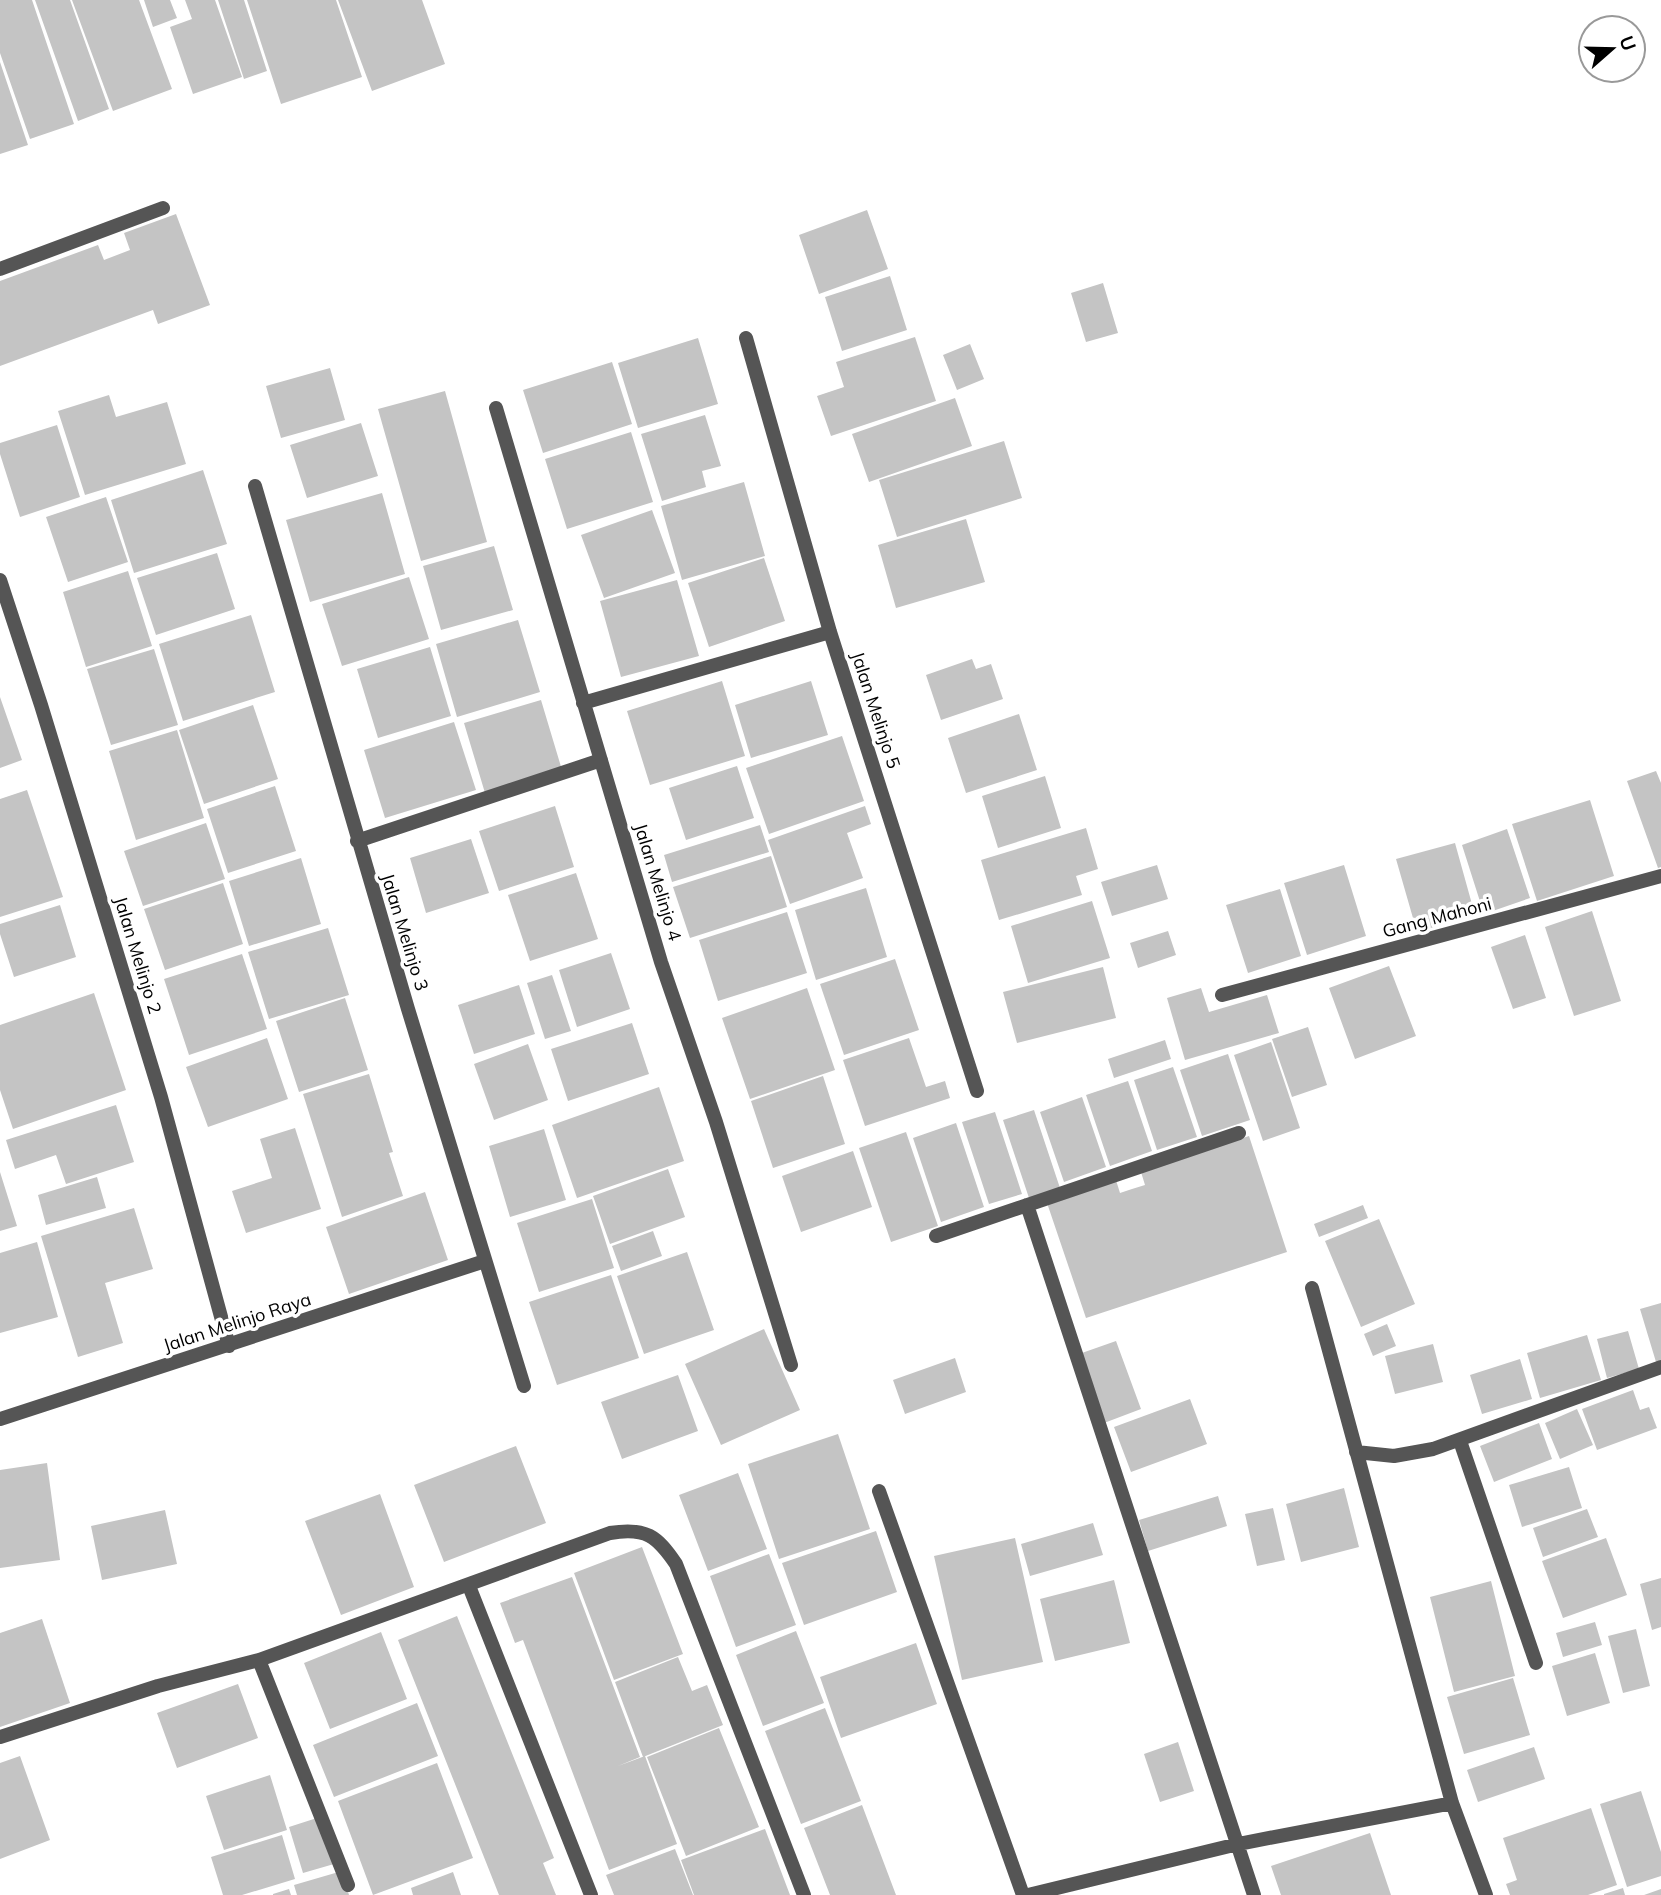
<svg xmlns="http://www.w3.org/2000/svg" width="1661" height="1895" font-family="Mulish,sans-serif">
<rect width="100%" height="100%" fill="#fff"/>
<path fill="#c4c4c4" d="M0,0H32L74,124L30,139L0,53Z
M35,0H70L109,109L78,121Z
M72,0H139L172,89L113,111Z
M144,0H170L177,18L153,27Z
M185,0H215L242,77L193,94L170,27L192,19Z
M218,0H244L267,71L244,79Z
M247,0H336L362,77L281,104Z
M338,0H422L445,64L372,91Z
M0,62L28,145L0,154Z
M867,210L888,269L819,294L799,235Z
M176,214L210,305L158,324L153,310L0,366V281L98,245L104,260L130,250L124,233Z
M890,276L907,330L842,351L825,297Z
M1103,283L1118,333L1086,342L1071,293Z
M915,337L936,401L831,436L817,396L844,387L836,362Z
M698,338L718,404L638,428L618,363Z
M970,344L984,379L957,390L943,355Z
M612,362L632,424L543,453L523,390Z
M330,368L345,420L281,438L266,386Z
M445,391L487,542L421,561L378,409Z
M109,395L116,417L167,402L186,464L85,495L58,411Z
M955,398L972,446L869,482L852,434Z
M705,415L721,466L702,471L706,487L662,501L641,434Z
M361,423L378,476L307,498L290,445Z
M57,425L80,497L20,517L0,454V443Z
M631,432L653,502L567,529L545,459Z
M1004,441L1022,498L897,537L879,480Z
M203,470L227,544L134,573L111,500Z
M744,482L765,556L682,580L661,506Z
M382,493L405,574L310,602L286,520Z
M106,497L128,562L68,582L46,517Z
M652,510L675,573L604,598L581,535Z
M966,519L985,582L896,608L878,545Z
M494,546L513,610L441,630L423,566Z
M217,553L235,609L156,635L137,578Z
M764,558L785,621L709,647L688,583Z
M128,571L152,646L86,667L63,592Z
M409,577L429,639L342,666L322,604Z
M677,580L699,656L621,677L600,601Z
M251,615L275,692L183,721L159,644Z
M518,620L540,692L457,717L436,644Z
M430,647L451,716L378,738L357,669Z
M154,649L178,725L111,745L87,669Z
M972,659L976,669L991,664L1003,699L941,720L926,675Z
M722,681L745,756L650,785L627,711Z
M811,681L828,735L751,758L735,705Z
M0,697L22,760L0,768Z
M541,700L562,770L485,793L464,723Z
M253,705L278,779L204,804L179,730Z
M1019,714L1037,770L966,793L948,738Z
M454,722L476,790L385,818L364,750Z
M177,730L204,818L136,840L109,751Z
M842,736L864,801L769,834L746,768Z
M737,766L754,818L686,840L669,788Z
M1656,771L1661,783V867L1658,868L1627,781Z
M1045,776L1061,828L998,848L982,796Z
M275,786L296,851L228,873L207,809Z
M27,790L63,897L0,917V799Z
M1590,800L1614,876L1537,901L1512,824Z
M555,806L574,867L499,891L479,831Z
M865,806L871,824L847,833L863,878L790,904L768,840Z
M206,823L225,879L143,906L124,851Z
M760,825L769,852L672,882L664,855Z
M1086,828L1098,869L1076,876L1082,895L999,920L981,860Z
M1507,829L1530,898L1484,914L1462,845Z
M471,839L489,893L426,913L410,858Z
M1455,843L1475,915L1417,932L1396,859Z
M771,856L787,907L690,938L673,887Z
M301,858L321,924L249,946L229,881Z
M1157,865L1168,899L1112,916L1101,882Z
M1344,865L1366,936L1307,955L1284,883Z
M576,873L598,939L530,961L508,895Z
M223,883L243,944L165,970L144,909Z
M866,888L887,957L816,980L795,910Z
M1280,889L1301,956L1248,973L1226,905Z
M1092,901L1110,958L1028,983L1011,926Z
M60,905L76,957L14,977L0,934V924Z
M1592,911L1621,1001L1574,1016L1545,927Z
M787,912L807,973L718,1001L699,940Z
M328,928L349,995L269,1019L248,952Z
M1168,931L1176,955L1138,968L1130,943Z
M1525,935L1546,998L1513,1009L1491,947Z
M611,953L630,1009L577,1027L559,970Z
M242,954L267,1029L189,1055L164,979Z
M895,959L919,1030L844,1055L820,984Z
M1389,966L1416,1036L1355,1059L1329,988Z
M1103,967L1116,1018L1017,1043L1003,992Z
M552,975L571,1031L545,1039L527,983Z
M519,985L535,1034L474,1054L458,1005Z
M807,988L835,1070L750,1099L722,1018Z
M1201,988L1209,1012L1267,995L1279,1033L1185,1060L1167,998Z
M94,993L126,1090L13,1129L0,1090V1025Z
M345,998L368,1070L299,1092L276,1021Z
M632,1023L649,1074L568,1101L551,1049Z
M1308,1027L1327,1085L1292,1097L1272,1039Z
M267,1038L288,1099L208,1127L186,1067Z
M909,1038L926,1087L945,1081L950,1098L865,1126L843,1060Z
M1165,1040L1171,1059L1114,1078L1108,1059Z
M1271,1042L1300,1128L1263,1141L1234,1055Z
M528,1044L548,1100L494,1120L474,1064Z
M1228,1054L1250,1120L1202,1136L1180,1070Z
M1173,1067L1197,1137L1157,1150L1134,1080Z
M369,1074L393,1152L389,1153L403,1196L342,1217L303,1094Z
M823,1076L845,1144L773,1168L751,1101Z
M1128,1081L1152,1151L1110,1166L1086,1095Z
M659,1087L684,1161L577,1198L552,1125Z
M1082,1097L1106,1167L1064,1182L1040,1112Z
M116,1105L134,1162L66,1184L56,1155L15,1169L6,1140Z
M1034,1110L1060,1188L1029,1198L1003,1120Z
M995,1112L1022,1194L989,1204L962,1122Z
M956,1123L984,1207L941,1222L913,1138Z
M295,1128L321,1209L246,1233L232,1191L272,1178L260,1139Z
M544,1129L566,1200L510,1217L489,1146Z
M906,1132L938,1226L891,1242L859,1148Z
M1249,1136L1287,1252L1086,1318L1046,1200L1115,1177L1120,1193L1132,1189L1145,1185L1141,1172Z
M853,1151L872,1207L801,1232L782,1176Z
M668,1169L685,1217L610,1244L593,1196Z
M0,1172L17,1226L0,1231Z
M97,1177L106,1208L46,1225L38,1195Z
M425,1192L448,1260L349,1294L326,1227Z
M592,1199L614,1268L539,1292L517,1223Z
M1363,1205L1368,1218L1319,1237L1314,1224Z
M134,1208L153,1269L105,1283L123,1343L78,1357L41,1236Z
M1379,1219L1415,1304L1361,1327L1325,1241Z
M653,1231L662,1256L621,1271L612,1246Z
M37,1242L58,1317L0,1333V1253Z
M687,1252L714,1330L644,1354L617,1276Z
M611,1275L639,1358L557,1385L529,1302Z
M1661,1303V1361L1656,1362L1640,1309Z
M1387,1324L1396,1346L1373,1356L1364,1334Z
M764,1329L800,1410L721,1445L685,1364Z
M1628,1331L1639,1369L1607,1378L1597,1339Z
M1587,1335L1601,1380L1540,1398L1527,1353Z
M1116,1341L1141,1409L1104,1423L1079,1354Z
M1433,1344L1443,1382L1395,1394L1385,1356Z
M955,1358L966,1392L905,1414L893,1380Z
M1520,1359L1532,1399L1482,1414L1470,1375Z
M678,1375L698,1431L622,1459L601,1402Z
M1633,1390L1640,1410L1649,1407L1657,1428L1597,1450L1582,1409Z
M1190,1399L1207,1444L1131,1472L1114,1427Z
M1577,1409L1593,1445L1560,1459L1545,1423Z
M1539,1423L1552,1459L1494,1482L1480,1446Z
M838,1434L870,1529L779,1559L748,1464Z
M516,1446L546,1523L444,1562L414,1485Z
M47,1463L60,1560L0,1568V1470Z
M1569,1467L1582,1508L1522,1527L1509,1485Z
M738,1473L767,1549L708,1571L679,1495Z
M1344,1488L1359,1547L1301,1562L1286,1504Z
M380,1494L414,1587L341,1615L305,1521Z
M1218,1496L1227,1526L1148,1551L1139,1520Z
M1273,1508L1285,1560L1257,1566L1245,1514Z
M1587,1509L1598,1537L1543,1557L1533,1528Z
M165,1510L177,1564L102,1580L91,1526Z
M1093,1523L1103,1555L1030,1576L1021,1544Z
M876,1531L897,1592L804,1625L782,1563Z
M1015,1538L1043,1662L962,1680L934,1556Z
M1606,1538L1627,1595L1563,1618L1542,1561Z
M642,1547L683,1654L614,1680L574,1573Z
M769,1554L796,1625L736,1647L710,1576Z
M572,1577L640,1757L618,1766L645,1756L677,1844L609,1870L523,1640L515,1643L500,1603Z
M1661,1578V1627L1652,1630L1640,1584Z
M1114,1580L1130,1643L1055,1661L1040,1599Z
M1491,1581L1515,1676L1454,1692L1430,1597Z
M457,1616L554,1858L543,1863L556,1895H499L398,1640Z
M42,1619L70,1703L0,1727V1633Z
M1595,1622L1602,1645L1563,1657L1556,1633Z
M1636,1629L1650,1686L1623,1693L1608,1636Z
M796,1631L824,1703L763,1726L736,1655Z
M381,1632L407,1699L330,1729L304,1663Z
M916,1643L937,1704L841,1738L820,1677Z
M1595,1653L1610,1703L1567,1716L1552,1666Z
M678,1657L692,1691L707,1685L723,1725L643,1757L615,1682Z
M1513,1678L1530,1735L1464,1754L1447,1697Z
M238,1684L258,1738L177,1768L157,1713Z
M417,1703L438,1756L334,1797L313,1745Z
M825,1708L861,1801L801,1824L765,1731Z
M719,1728L759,1827L686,1856L647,1757Z
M1178,1742L1194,1791L1160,1802L1144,1754Z
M1534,1747L1545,1779L1478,1802L1467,1770Z
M20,1756L50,1840L0,1859V1763Z
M437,1763L473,1858L373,1895L338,1801Z
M270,1775L287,1830L224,1850L206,1796Z
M1641,1791L1661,1852V1876L1627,1887L1600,1804Z
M862,1805L896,1895H830L804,1828Z
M1591,1808L1617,1885L1588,1895H1510L1506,1884L1517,1880L1503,1838Z
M320,1817L334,1864L303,1873L289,1827Z
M765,1829L790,1895H694L681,1860Z
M1370,1833L1391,1895H1281L1271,1866Z
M282,1835L295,1879L242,1895H223L211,1857Z
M675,1849L693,1895H614L606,1875Z
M342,1871L349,1895H297L294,1885Z
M453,1872L461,1895H413L411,1888Z
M1623,1888L1625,1895H1604V1894Z
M289,1889L291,1895H273V1894Z
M1661,1889V1895H1644Z"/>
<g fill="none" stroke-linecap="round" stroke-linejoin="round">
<path stroke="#555" stroke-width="14" d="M0,269L163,208
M746,338L830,632L977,1091
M496,408L661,962L716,1122L791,1365
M255,486L408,1009L524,1386
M0,580L41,705L161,1097L229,1346
M583,703L830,632
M357,841L601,760
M1222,995L1661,876
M1027,1205L1254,1895
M936,1236L1239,1133
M1312,1288L1452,1803L1486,1895
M0,1419L485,1261
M1460,1441L1536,1663
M1356,1452L1394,1456L1433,1449L1661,1367
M879,1491L1023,1895
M469,1586L591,1895
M259,1660L348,1885
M0,1737L158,1686L259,1660L610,1533C646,1527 657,1536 676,1564L804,1895
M1028,1895L1238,1844L1452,1803"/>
</g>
<g text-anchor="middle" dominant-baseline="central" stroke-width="7" stroke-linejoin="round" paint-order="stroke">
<g font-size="18" fill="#000" stroke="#fff">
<text transform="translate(876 710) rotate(72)">Jalan Melinjo 5</text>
<text transform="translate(658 882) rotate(73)">Jalan Melinjo 4</text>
<text transform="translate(1437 917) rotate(-15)">Gang Mahoni</text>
<text transform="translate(405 932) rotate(73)">Jalan Melinjo 3</text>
<text transform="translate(138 955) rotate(73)">Jalan Melinjo 2</text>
<text transform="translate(237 1322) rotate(-18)">Jalan Melinjo Raya</text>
</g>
</g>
<g transform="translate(1612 49) rotate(70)"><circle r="33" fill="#ffffff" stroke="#999999" stroke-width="2"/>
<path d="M0-5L12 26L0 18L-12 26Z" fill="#000000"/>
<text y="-10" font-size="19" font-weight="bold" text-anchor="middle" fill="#000000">U</text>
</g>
</svg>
